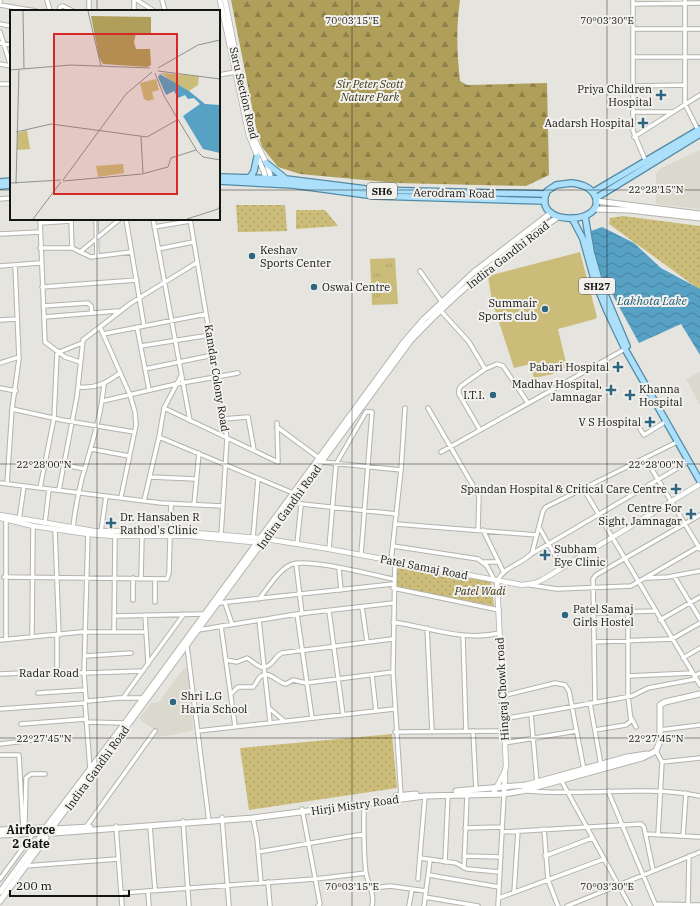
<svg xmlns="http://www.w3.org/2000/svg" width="700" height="906" font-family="'IBM Plex Serif',serif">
<defs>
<pattern id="grass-tufts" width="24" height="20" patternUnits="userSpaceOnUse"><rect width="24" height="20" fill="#cbbc79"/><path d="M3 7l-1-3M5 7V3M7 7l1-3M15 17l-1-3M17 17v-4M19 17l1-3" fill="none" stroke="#ada168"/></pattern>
<pattern id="forest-firs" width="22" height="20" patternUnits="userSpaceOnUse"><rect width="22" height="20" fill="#af9f5b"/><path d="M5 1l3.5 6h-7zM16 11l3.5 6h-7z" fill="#8d804a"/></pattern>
<pattern id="park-dots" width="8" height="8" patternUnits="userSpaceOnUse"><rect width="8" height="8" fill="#cbbc79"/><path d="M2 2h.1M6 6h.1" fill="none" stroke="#ada168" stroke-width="1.8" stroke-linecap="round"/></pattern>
<pattern id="water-waves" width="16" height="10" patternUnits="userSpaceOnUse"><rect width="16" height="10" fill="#57a1c5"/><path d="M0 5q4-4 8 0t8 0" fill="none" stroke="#47829f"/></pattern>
</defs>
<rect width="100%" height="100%" fill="#e5e4df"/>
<path fill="#dbd9cd" d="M700,150V209L656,204V173L661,168Z
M700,371V405L686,379Z
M184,668H190L193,730L173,735L156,737L155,730L139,719L151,703L159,702Z"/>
<path fill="url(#grass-tufts)" d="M395,258L398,304L372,305L370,259Z"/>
<path fill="url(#forest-firs)" d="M231,0H460C456,28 457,53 460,81L467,85L547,83L549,175L526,186L397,183L300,174L278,167L262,147L256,127Z"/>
<path fill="url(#park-dots)" d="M236,205H285L287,231L238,232Z
M296,210H325L338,226L296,229Z
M623,216L700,226V290L609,224L610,218Z
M397,566L491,580L494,606L395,588Z
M392,734L397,788L249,810L240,748Z"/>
<path fill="#cbbc79" d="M580,252L597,317L595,319L558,329L567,367L553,374L534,378L530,364L514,368L492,301L488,276Z"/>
<path fill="url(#water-waves)" d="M602,227L634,243L661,268L700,289V355L681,324L639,343L601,274L590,245L591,231Z"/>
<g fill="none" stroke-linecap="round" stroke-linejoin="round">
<defs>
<path id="minor" d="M47,0L50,11
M89,0V11
M134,0V11
M137,0L154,11
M162,0L165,11
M633,0V131L646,162
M685,0V104L699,132
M0,2V0
M633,4L700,3
M0,5L36,11
M59,11L60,7L63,6L73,11
M0,24L11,26
M634,29H700
M0,32L11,67
M0,43L11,45
M634,57H700
M0,64L11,66
M219,75L235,72
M0,84H11
M634,86L685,85
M633,112H672
M634,137L700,95
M0,199L11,198
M40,219L45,342L65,357L80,362
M96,219L97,256
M126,219L144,326
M153,219L190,421
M190,219L227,438L221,536
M71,221L72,248
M40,223L71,221
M154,227L190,221
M0,234L40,232
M40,248H72L91,257L131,252
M158,249L193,242
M80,252L120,219
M0,266L40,263
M420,271L442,302
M42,287L137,280
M43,306L88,303L91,306L92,313
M440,310L469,342L485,369
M44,317L118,311
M0,320L17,319
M100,327L130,395L135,412L136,425L121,497
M137,327L149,390
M103,334L206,314
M141,346L210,335
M0,363L19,357
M145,369L213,355
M78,387C96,389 106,383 120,373
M0,388L16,391
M103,401L176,384L238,373
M164,408L278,462L277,423
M428,408L479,496L478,530
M12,409L62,420L134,432
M223,419L248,417L254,450
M277,427L319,458
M640,429L644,435L665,422
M480,430L459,394V389L461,386L485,369L497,364L503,366L528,403
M159,437L293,493
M91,449L129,456
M441,452L625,349
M645,458L700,549
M322,462L401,470
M64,465L85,469
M150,477L196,479
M0,483L161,503L223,506
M7,484L12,409L19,359L15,265
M40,488L54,418L57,353L82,343
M583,488L700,685
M59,490L77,396L83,340L131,303L196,263
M144,501L159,437L164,408L181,376
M292,503L397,514
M194,505L199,453
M6,520V639
M19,520L24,486
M45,523L49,489
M396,524L537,535
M73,527C75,511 78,494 82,478C91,447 101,417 104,384
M539,527L562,568
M55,529L59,635
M483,530L503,571
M101,532L106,496
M88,533L84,673L143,671
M253,538L258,479
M297,544L301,505
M393,546L478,559L487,566L495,581
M329,549L336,464L366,412H372L361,555
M533,553L688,462
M391,561L401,470L405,408
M395,562L393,672L401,796
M484,562H498
M296,563L302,614
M339,569L341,590
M674,576L700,619
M4,577L167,579L169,573L171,504
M647,578L668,577L700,571
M141,579L142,536
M155,579V602
M497,581C506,565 521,565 532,553L543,511L546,507L677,442
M530,585L557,589L631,586L700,546
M393,588L499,610
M259,599C268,588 277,572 290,565C306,557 373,575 393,579
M133,600V578
M218,603L393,584
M225,603L232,624
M362,607L367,642
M329,611L343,715
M593,613L654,611
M297,614L312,718
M145,615L148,664
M114,616L205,614
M259,620L270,722
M660,620L700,597
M393,622C428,627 464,642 499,633
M221,626L235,726
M427,628L432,732
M198,630L297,614L393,603
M114,632L115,536
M57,635V672
M463,636L466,731
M32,637L33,526
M0,640L81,632H146
M594,642L672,639L700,623
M187,646L209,822
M85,656L131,653
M683,658L700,648
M226,660L237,662L247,658C252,660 256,666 261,667C272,669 274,656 282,653L392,639
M0,674L24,673H84L86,700L88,701L119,698H143
M372,675L376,711
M628,676L692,673
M694,676L700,673
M38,693L84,690
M231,694L238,687H253C256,684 257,681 259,678C268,668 277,683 286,684L293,680L306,683L393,672
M502,696L555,683L565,685L569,691L584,770
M123,698L184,614
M85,702L90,769
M595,702L593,579L596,575L700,515
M590,703L601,765
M269,708L283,720
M0,709L85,703
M531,714L537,783
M503,719L632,696L648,688L696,679
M632,719L636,727
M86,722L125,723
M21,724L86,719
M595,730L626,725L631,721L628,696V612
M660,730L700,725
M198,731L394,709
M473,731L476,790
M395,732L504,731
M505,743L576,731
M0,744L41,739
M656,751L662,762L700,758
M0,755H19L23,829
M561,780L630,906
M527,791C585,796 643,785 700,796
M608,791L656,906
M364,803C364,826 363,850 366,873C368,884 375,894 372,906
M302,809L320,904L318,906
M222,817L229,906
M253,818L257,838L261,883
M183,821L189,906
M25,824L26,778L31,774H45
M116,826L122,906
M150,826L155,890
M86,827L155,731
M465,828L502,827
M544,829L548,880L558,906
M502,832L641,824L644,827L653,870
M646,834L700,837
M658,835L662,762
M683,836L686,793
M258,852L364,834
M464,856L501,857
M545,856L592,838
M420,858L456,863L467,869L500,872
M445,862L448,795
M25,866L118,859
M464,868L467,794
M429,875L499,887
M0,879L33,834
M418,879L425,796
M268,882L270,906
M372,888L390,886L426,891
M148,891L149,906
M514,892L518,831
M121,893L315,879L366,873
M425,897L478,906
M499,898L604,859
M656,904L700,905
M688,905L689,856
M409,906L412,889
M424,906L430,860
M498,906L504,794
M567,906L700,852"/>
<path id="tertiary" d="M220,0L249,136L264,172L266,181
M225,0L251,130C256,148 270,163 271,181
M0,515L94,531L183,532L260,538L329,549L522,585L535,583L542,580L700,484
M0,518L33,526L88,534L115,536H191L261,543
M493,794L505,771L506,765L497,581
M504,794L505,774"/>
<path id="secondary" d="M596,201L700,214
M594,209L629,210L700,218
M456,791L526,785L627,757L647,754
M396,796L416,794
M47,826L125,723L404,342L424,319L474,272L551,213
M52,828L411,340C455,293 504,253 558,217
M54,829L90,827
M0,830L43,828
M54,833L253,818L425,796L504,794L522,791L642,758L656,751L660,741V705L665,702L700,694
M0,835L42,833
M0,892L42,835
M0,901L46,838"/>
<path id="primary" d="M266,163L286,179
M219,177L286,179L374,190L546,194
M249,179L254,171L257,157
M219,181L293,185L375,196L545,201
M0,182L11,181
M571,183C580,184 590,186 595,196C608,225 530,228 547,191L556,185Z
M0,186L11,185
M593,192L700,129
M596,198L700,134
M585,216L591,252L599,280L627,346
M572,218L583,239L594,279L607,311L625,349L700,481"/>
</defs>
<use href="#minor" stroke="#b3b2ad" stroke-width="5.5"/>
<use href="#tertiary" stroke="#b3b2ad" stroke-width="6"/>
<use href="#secondary" stroke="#b3b2ad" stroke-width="7"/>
<use href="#primary" stroke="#538ba6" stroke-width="8"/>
<use href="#minor" stroke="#fff" stroke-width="3.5"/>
<use href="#tertiary" stroke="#fff" stroke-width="4.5"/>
<use href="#secondary" stroke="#fff" stroke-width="5"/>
<use href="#primary" stroke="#ace0fa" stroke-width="5.5"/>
</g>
<path fill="none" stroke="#141412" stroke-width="1" stroke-opacity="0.45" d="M97,0V11M352,0V906M607,0V906M0,190H11M219,190H700M97,219V906M0,464H700M0,738H700"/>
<g fill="#2e6580" stroke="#f2f1ed" stroke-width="1.5">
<path d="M659 89h4v4h4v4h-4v4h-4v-4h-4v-4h4z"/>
<path d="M641 117h4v4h4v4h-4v4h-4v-4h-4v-4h4z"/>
<circle cx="252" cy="256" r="4"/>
<circle cx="314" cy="287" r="4"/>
<circle cx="545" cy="309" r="4"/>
<path d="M616 361h4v4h4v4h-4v4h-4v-4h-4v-4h4z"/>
<path d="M609 384h4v4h4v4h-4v4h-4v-4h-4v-4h4z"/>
<circle cx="493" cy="395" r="4"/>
<path d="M628 389h4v4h4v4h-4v4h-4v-4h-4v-4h4z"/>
<path d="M648 416h4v4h4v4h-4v4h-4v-4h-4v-4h4z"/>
<path d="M674 483h4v4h4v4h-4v4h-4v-4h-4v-4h4z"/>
<path d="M689 508h4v4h4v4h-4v4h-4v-4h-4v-4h4z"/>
<path d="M109 517h4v4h4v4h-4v4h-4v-4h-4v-4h4z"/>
<path d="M543 549h4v4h4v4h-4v4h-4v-4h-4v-4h4z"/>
<circle cx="565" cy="615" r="4"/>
<circle cx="173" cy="702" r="4"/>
</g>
<g text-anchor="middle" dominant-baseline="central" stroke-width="4" stroke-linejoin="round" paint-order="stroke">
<g fill="#f2f1ed" stroke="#575654" stroke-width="1">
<rect x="367" y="183" width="30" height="16" rx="3"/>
<rect x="579" y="278" width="36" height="16" rx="3"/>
</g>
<g font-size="10" font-weight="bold" fill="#141412">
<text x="382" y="191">SH6</text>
<text x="597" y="286">SH27</text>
</g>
<g font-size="11" font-style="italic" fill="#393213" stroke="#f2f1ed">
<text x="370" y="84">Sir Peter Scott<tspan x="370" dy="13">Nature Park</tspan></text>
<text x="480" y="591">Patel Wadi</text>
</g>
<g font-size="11" fill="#141412" stroke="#f2f1ed" text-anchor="end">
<text x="652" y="89">Priya Children<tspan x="652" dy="13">Hospital</tspan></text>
<text x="634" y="123">Aadarsh Hospital</text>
<text x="260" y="250" text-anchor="start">Keshav<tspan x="260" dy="13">Sports Center</tspan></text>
<text x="322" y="287" text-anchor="start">Oswal Centre</text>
<text x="537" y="303">Summair<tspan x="537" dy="13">Sports club</tspan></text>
<text x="609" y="367">Pabari Hospital</text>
<text x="602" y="384">Madhav Hospital,<tspan x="602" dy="13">Jamnagar</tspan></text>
<text x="639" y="389" text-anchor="start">Khanna<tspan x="639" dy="13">Hospital</tspan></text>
<text x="485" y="395">I.T.I.</text>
<text x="641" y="422">V S Hospital</text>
<text x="667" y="489">Spandan Hospital &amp; Critical Care Centre</text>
<text x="682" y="508">Centre For<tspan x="682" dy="13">Sight, Jamnagar</tspan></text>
<text x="120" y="517" text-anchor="start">Dr. Hansaben R<tspan x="120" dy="13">Rathod's Clinic</tspan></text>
<text x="554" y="549" text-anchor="start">Subham<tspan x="554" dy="13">Eye Clinic</tspan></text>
<text x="573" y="609" text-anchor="start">Patel Samaj<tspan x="573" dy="13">Girls Hostel</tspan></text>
<text x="181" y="696" text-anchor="start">Shri L.G<tspan x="181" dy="13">Haria School</tspan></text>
</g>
<g font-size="11" fill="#141412" stroke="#f2f1ed">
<text transform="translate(244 93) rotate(77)">Saru Section Road</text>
<text transform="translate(454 193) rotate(1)">Aerodram Road</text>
<text transform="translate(508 255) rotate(-38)">Indira Gandhi Road</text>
<text transform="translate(217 378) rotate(81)">Kamdar Colony Road</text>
<text transform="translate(289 507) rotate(-54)">Indira Gandhi Road</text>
<text transform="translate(424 567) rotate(11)">Patel Samaj Road</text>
<text x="49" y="673">Radar Road</text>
<text transform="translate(502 689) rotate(-93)">Hingraj Chowk road</text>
<text transform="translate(97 768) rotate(-54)">Indira Gandhi Road</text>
<text transform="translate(355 805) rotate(-8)">Hirji Mistry Road</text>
</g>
<g font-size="12" font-style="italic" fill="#1f5973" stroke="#f2f1ed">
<text x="652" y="300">Lakhota Lake</text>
</g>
<g font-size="12" font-weight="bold" fill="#141412" stroke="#f2f1ed">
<text x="31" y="829">Airforce<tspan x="31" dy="14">2 Gate</tspan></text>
</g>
</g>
<g transform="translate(10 10)">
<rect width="210" height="210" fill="#e5e4df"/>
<path d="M81,6L141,7V24L126,23L124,32L126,39H140L141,55L137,57L93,54L89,47Z" fill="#af9f5b"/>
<path d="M151,63L189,66L188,75L179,81L167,75ZM17,120L20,139L7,140V123ZM113,154L114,163L88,167L86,156Z" fill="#cbbc79"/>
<path d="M146,69L149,80L142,82L144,89L138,91L134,89L130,73Z" fill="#cbbc79"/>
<path d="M150,64L179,81L195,94L210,95V143L193,139L173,106L190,94L184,88L178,89L175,85L168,88L164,81L156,85L148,67Z" fill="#57a1c5"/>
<path fill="none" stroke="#91918d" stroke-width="1" d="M13,1L14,59M78,1L91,56M148,58L188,35L210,30M0,60L61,55L140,58M148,61L210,69M145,63L154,86L187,141L193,147L210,150M6,122L41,114L137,127L167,110M131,127L133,163M158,157L161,148L186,140M53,170L116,84L142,62M53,171L132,164L158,157M0,173L51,170M6,174L9,59M23,209L51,172M177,209L208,199L210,196"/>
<path fill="#d62828" fill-opacity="0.15" stroke="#d62828" stroke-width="2" d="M44,24H167V184H44Z"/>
<rect width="210" height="210" fill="none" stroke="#141412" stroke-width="2"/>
</g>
<g font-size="10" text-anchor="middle" fill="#141412" stroke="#f2f1ed" stroke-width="4" stroke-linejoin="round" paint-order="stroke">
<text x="352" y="24">70°03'15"E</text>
<text x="607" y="24">70°03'30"E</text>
<text x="656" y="193">22°28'15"N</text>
<text x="44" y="468">22°28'00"N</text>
<text x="656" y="468">22°28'00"N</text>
<text x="44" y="742">22°27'45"N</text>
<text x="656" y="742">22°27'45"N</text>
<text x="352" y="890">70°03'15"E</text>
<text x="607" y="890">70°03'30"E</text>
</g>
<path d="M10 890v6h119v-6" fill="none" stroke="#141412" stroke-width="2"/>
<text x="16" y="890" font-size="12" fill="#141412" stroke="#f2f1ed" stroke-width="3" paint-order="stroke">200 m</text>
</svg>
